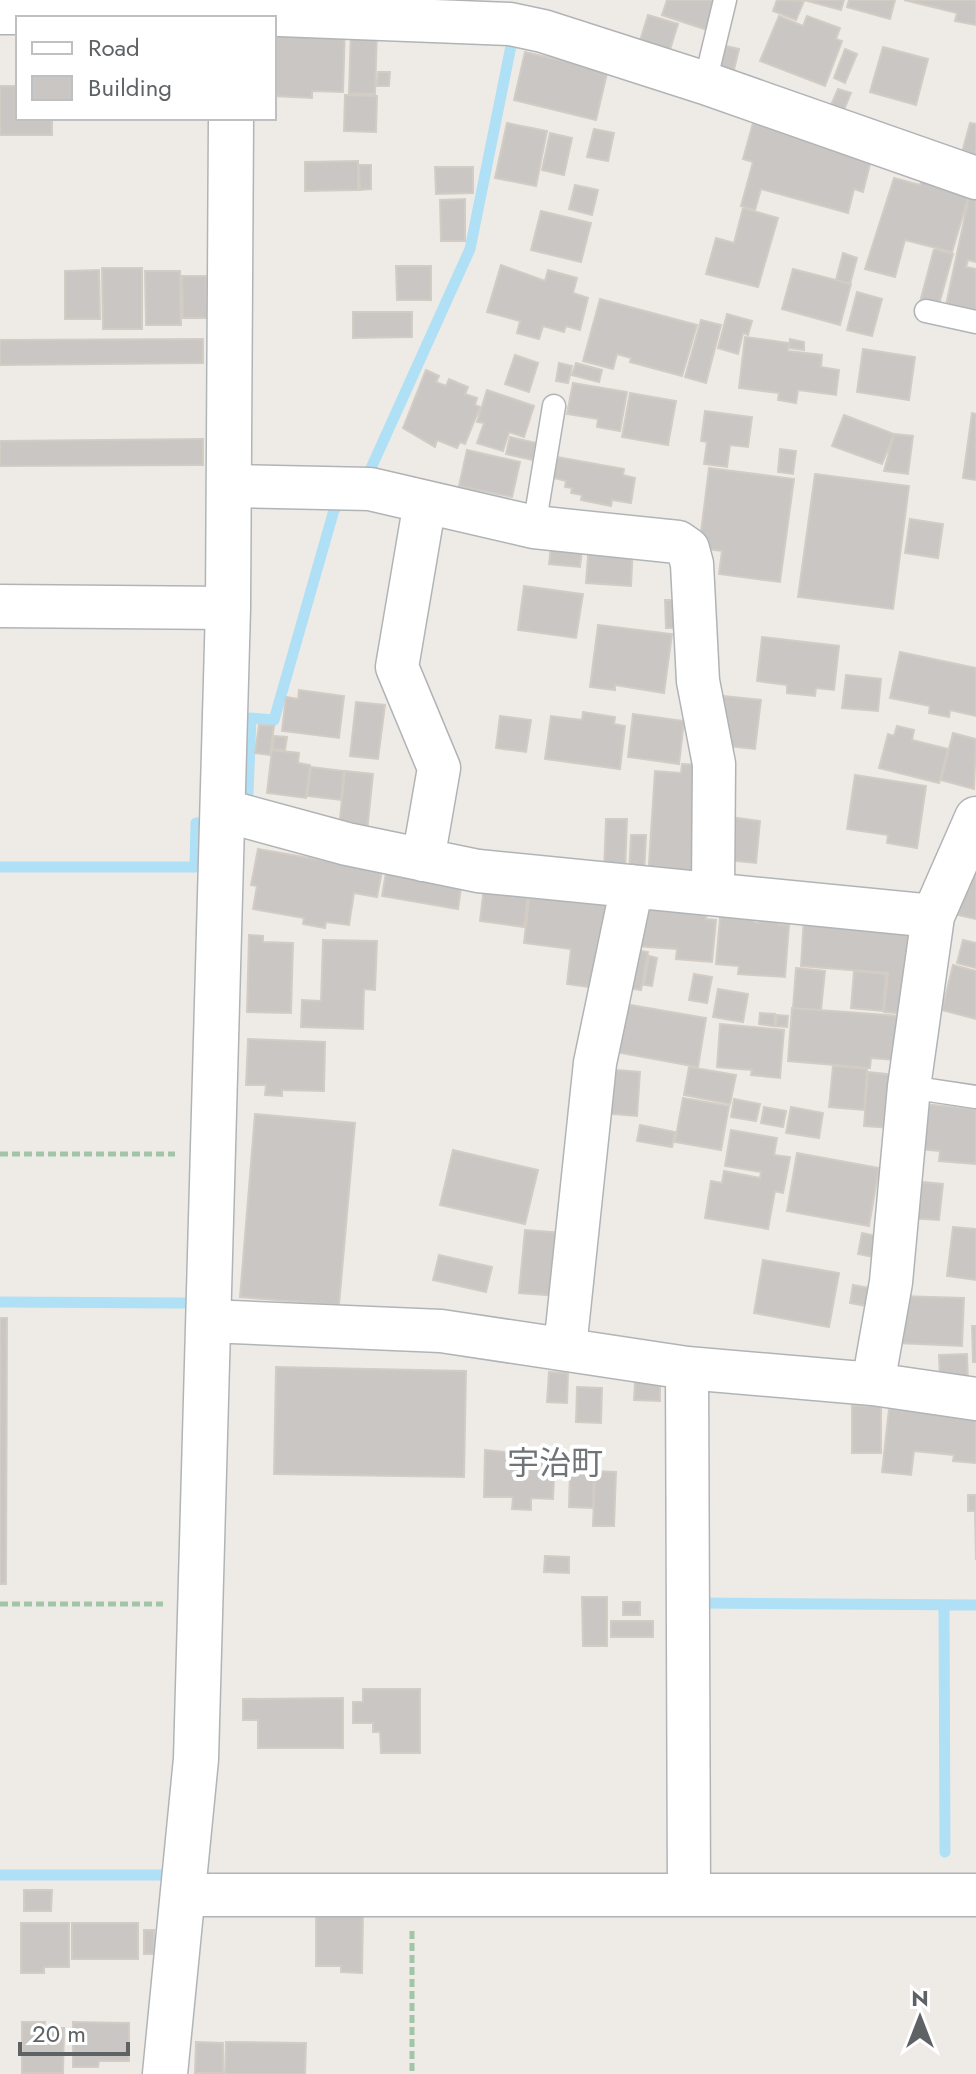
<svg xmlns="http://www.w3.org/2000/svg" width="976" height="2074" font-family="Jost,'Noto Sans JP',sans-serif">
<rect width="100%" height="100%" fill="#eeebe6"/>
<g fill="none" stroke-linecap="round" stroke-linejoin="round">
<path stroke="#b0e0f5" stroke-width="11" d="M367,477L470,249L512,41
M248,793L251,718L274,720L334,510L345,499
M0,867H195L196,823H202
M0,1302L185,1303
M703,1603L976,1605
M944,1605L945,1852
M0,1875H168"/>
</g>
<path fill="#cac6c3" stroke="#d2ccc5" stroke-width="2" d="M667,0H717L707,30L662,15Z
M777,0L804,1L796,20L773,11Z
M804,0H844L841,10Z
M849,0H895L890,19L847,7Z
M904,0H976V25L955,21L957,13Z
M648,15L678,24L668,56L638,47Z
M779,16L803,26L807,16L840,28L836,39L842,41L825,86L760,61Z
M297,25L345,27L343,92L312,91V98L274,96V36L297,37Z
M351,30H377L375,94L349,93Z
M726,46L739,49L733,74L719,70Z
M883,47L928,59L916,105L870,92Z
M845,49L857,54L845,83L834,78Z
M525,52L586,66L609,65L596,120L514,100Z
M378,72H390L389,86H377Z
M0,86H18V118H52V135H0Z
M838,89L851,93L841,117L828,112Z
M345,95L377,96L376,132L344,131Z
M507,123L547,131L536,186L495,178Z
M753,123L864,154L862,161L870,164L863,192L854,189L848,213L761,189L755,210L741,206L753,162L743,159Z
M970,123L976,124V165L960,160Z
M594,129L614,133L608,161L587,157Z
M550,133L572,138L564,175L542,170Z
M358,161V190L305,191V162Z
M359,165H371V189L360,190Z
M435,167H473V193L436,194Z
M923,175L971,188L952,252L905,240L895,277L865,269L894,178L920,185Z
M575,185L598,190L592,215L569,209Z
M969,197L976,198V262L968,260L966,267L976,269V317L945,310Z
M465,199V241H441L440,200Z
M743,208L778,218L758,287L706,274L716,238L734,243Z
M541,211L591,223L581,262L531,250Z
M934,249L953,254L938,308L920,302Z
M843,253L857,258L850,284L836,280Z
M501,265L545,281L548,270L577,278L573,293L588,298L580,330L566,326L564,332L543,326L539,339L517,333L520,321L487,312Z
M396,266H431V300H397Z
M102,268H142V329H103Z
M793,269L851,284L840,325L782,309Z
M99,270L100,319H65V271Z
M145,271H180L181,325H146Z
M182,276H206L207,318H183Z
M857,292L882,299L872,336L847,330Z
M600,299L697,325L682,376L630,362L631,358L617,354L613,369L583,361Z
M353,312H412V337L353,338Z
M727,314L752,321L748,335L743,333L738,354L718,348Z
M701,320L721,325L706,383L685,377Z
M745,337L789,343L788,351L822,355L821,367L839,370L836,395L798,390L796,403L778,400L779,393L739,388Z
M203,339V363L0,365V340Z
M790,339L804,342V350L789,348Z
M863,349L915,357L909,400L857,392Z
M515,355L538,363L529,392L505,384Z
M559,363L572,366L568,383L556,381Z
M576,363L602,370L599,382L572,375Z
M426,370L439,376L436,382L446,386L449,379L468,387L465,394L477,398L475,405L480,407L465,444L460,442L457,448L437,440L435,447L403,428Z
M573,383L627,392L620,431L597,427L598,419L567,414Z
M487,390L534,406L524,437L509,432L503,451L477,443L484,423L477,422Z
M630,393L676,401L668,445L622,437Z
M705,411L752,417L748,447L730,445L727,467L704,464L707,442L701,441Z
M972,413L976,414V480L963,478Z
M844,415L894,434L882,464L832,446Z
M894,434L913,436L908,474L884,471Z
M510,437L536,443L533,460L506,454Z
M203,439V465L0,466V441Z
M780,449L796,451L793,474L778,472Z
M467,450L520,462L512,497L459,486Z
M557,457L624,469L623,475L635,478L631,503L612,500L611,506L581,500L582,495L571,493L572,488L565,487L566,481L554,478Z
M709,468L794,479L780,582L719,574L722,551L699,548Z
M815,474L909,486L893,609L798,597Z
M910,519L943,524L938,558L905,553Z
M552,538L583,542L580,567L549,564Z
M589,543L633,546L631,586L586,583Z
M524,586L583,594L576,638L518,630Z
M665,600H687V628H666Z
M598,625L672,634L664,693L615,685V690L590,687Z
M762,637L839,646L834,690L816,688L815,696L787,693V685L757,681Z
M900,652L976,668V716L950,710L949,717L929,713L930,706L890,698Z
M846,675L881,679L878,711L842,708Z
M299,690L344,696L339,738L282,731L286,697L298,699Z
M723,696L761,700L755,749L718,745Z
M356,702L385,705L378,759L350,756Z
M583,712L615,717L614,724L625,726L620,769L545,759L551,716L582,720Z
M633,714L684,721L679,764L628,757Z
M500,716L531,720L526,752L496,748Z
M259,725L274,726L270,755L255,753Z
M897,726L914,730L912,740L948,749L939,783L879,768L888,734L894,736Z
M953,733L976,739L974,789L941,780Z
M274,736L287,737L285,750L273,749Z
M272,750L299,753L298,763L310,765L306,798L267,793Z
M682,764L705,765L701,880L648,878L655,771L681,773Z
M311,767L344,771L341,800L307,796Z
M345,771L373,774L367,832L339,828Z
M855,775L926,786L917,848L887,843L888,835L847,829Z
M731,817L760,821L756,863L727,860Z
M606,819H627L625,872L604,871Z
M631,835H646L644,875H629Z
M258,849L350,865L383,866L377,897L354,893L349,925L326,922L325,928L303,924L304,918L253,909L257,886L251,885Z
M972,862L976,863V919L958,915Z
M387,867L462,880L458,909L382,896Z
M484,887L528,892L524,927L480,921Z
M530,891L616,900L603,989L567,984L571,949L524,943Z
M639,902L707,907L706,919L716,920L712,962L676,959L677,949L635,946Z
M721,907L755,910L754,922L759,923L760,913L779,915L778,924L789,925L785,977L738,974L739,966L716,964Z
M804,917L914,927L907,1014L884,1012L888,973L801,966Z
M249,935L263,936V942L293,943L291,1013L247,1012Z
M323,940L377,941L375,990L364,989L363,1029L301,1027L302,1000L321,1001Z
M963,940L976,943V968L957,963Z
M629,949L648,952L641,990L622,987Z
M649,956L657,958L652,986L644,985Z
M953,965L976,971V1019L942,1010Z
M796,968L825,971L821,1010L793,1008Z
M854,971L886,974L883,1011L851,1008Z
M694,974L712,977L707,1003L689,1000Z
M718,989L748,994L743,1022L713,1017Z
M619,1003L706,1018L698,1067L610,1051Z
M792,1008L899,1016L895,1060L871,1058L870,1068L788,1061Z
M760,1013L775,1014L774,1026L759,1024Z
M777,1015L788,1016L787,1027L776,1026Z
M720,1024L784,1030L780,1078L751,1075L752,1070L717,1067Z
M248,1039L325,1042L324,1091L282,1090V1096L265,1095L266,1085H246Z
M833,1066L867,1069L864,1110L829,1107Z
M689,1067L736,1075L730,1104L684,1095Z
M604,1069L640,1072L637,1116L601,1113Z
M868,1072L896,1075L892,1128L864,1126Z
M683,1098L729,1106L721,1150L675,1142Z
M734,1099L760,1104L756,1121L731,1117Z
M923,1104L976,1109V1164L939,1161L940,1151L919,1149Z
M764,1107L786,1111L783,1127L761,1123Z
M791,1107L823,1113L819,1138L786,1133Z
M255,1114L355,1123L339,1305L240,1297Z
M640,1125L675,1132L672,1147L637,1141Z
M731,1130L777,1138L774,1155L790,1157L783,1193L775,1191L768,1229L705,1218L711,1181L722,1183L724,1171L760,1178L761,1172L725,1166Z
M453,1150L538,1170L525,1224L440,1205Z
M797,1153L879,1168L869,1226L787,1211Z
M913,1181L943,1184L939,1220L910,1218Z
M953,1227L976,1229V1280L947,1276Z
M525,1230L564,1233L559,1296L519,1293Z
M862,1233L877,1236L874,1257L858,1254Z
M439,1255L492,1267L486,1292L433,1280Z
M763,1260L839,1273L829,1327L754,1313Z
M853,1285L870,1288L866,1306L850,1303Z
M899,1296L964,1298L962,1346L897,1343Z
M0,1318H7L6,1584H0Z
M972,1326H976V1362H973Z
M967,1354L968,1380H940L939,1355Z
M276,1367L466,1371L464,1477L274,1474Z
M549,1372L568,1373L567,1403L547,1402Z
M635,1382L660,1383V1401L634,1400Z
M577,1387L602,1388L601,1423L576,1422Z
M852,1406H881V1453H852Z
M889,1409L976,1418V1463L953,1461L954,1455L914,1451L911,1475L882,1472Z
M485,1450L555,1457L553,1499L531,1498V1510L512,1509L513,1497H484Z
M570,1469H594L593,1508L569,1507Z
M595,1471L616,1472L614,1526H593Z
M968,1495H976V1560L975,1511H968Z
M545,1556L569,1557V1573L544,1572Z
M582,1597H607V1646H583Z
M623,1602H640V1615H623Z
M611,1621H653V1637H611Z
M363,1689H420V1753H381L380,1732H373V1723H353V1702H363Z
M343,1698V1748H258V1720H243V1699Z
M24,1890H52L51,1911H24Z
M316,1908L363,1914L362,1973L341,1972V1966H316Z
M21,1923H69V1967H44V1973H21Z
M72,1923H138V1959H72Z
M144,1930H154V1954H144Z
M22,2022H45L44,2028H64L63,2073H22Z
M73,2022L129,2023V2061H99L98,2067H73Z
M196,2042L223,2043V2073H195Z
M226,2042L306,2043L305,2074H225Z"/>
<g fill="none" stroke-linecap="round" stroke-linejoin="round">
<defs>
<path id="service" d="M705,83L725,0
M926,311L976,322
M534,527L554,406
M909,1087L976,1097"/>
<path id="minor" d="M0,13H232L510,24L543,31L705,83L976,178
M229,486L370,489L534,527L678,542L688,549L692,564L698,681L714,764L713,892
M0,606L228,608
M222,810L347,844L478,871L933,916
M423,860L439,768L397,667L425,502
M208,1321L441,1331L687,1368L873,1384L976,1399
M565,1348L595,1063L632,886
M687,1368L689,1895
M873,1384L891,1282L909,1087L933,916L976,818
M185,1895H976"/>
<path id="tertiary" d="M232,18V0
M165,2074L196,1759L228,608L231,118"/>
</defs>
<use href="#service" stroke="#b1b4b7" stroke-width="25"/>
<use href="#minor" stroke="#b1b4b7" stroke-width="45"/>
<use href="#tertiary" stroke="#b1b4b7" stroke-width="47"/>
<path stroke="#a2c5a7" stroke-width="5" stroke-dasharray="8 4" stroke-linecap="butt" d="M0,1154H175
M0,1604H163
M412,1931V2074"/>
<use href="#service" stroke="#fff" stroke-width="22"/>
<use href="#minor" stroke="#fff" stroke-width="42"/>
<use href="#tertiary" stroke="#fff" stroke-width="44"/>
</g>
<g text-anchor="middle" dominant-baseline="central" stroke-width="8" stroke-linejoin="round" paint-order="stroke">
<g font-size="32" fill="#6f7477" stroke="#fff">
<text x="555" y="1463">宇治町</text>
</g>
</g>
<rect x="16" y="16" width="260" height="104" fill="#ffffff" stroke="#bfc0c1" stroke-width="2"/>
<rect x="32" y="42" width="40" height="12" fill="#ffffff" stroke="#bfc0c1" stroke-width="2"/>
<text x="88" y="56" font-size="24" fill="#5e6265">Road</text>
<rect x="32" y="76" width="40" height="24" fill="#cac6c3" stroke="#bfc0c1" stroke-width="2"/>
<text x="88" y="96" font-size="24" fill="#5e6265">Building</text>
<g transform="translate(920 2018)" stroke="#ffffff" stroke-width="6" paint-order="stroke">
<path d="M0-6L14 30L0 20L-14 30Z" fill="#5e6265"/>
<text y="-12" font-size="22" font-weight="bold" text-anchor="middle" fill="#5e6265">N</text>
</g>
<path d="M20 2042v12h108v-12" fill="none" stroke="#5e6265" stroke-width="4"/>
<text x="32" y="2042" font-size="24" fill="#5e6265" stroke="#ffffff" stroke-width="6" paint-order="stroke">20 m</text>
</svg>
